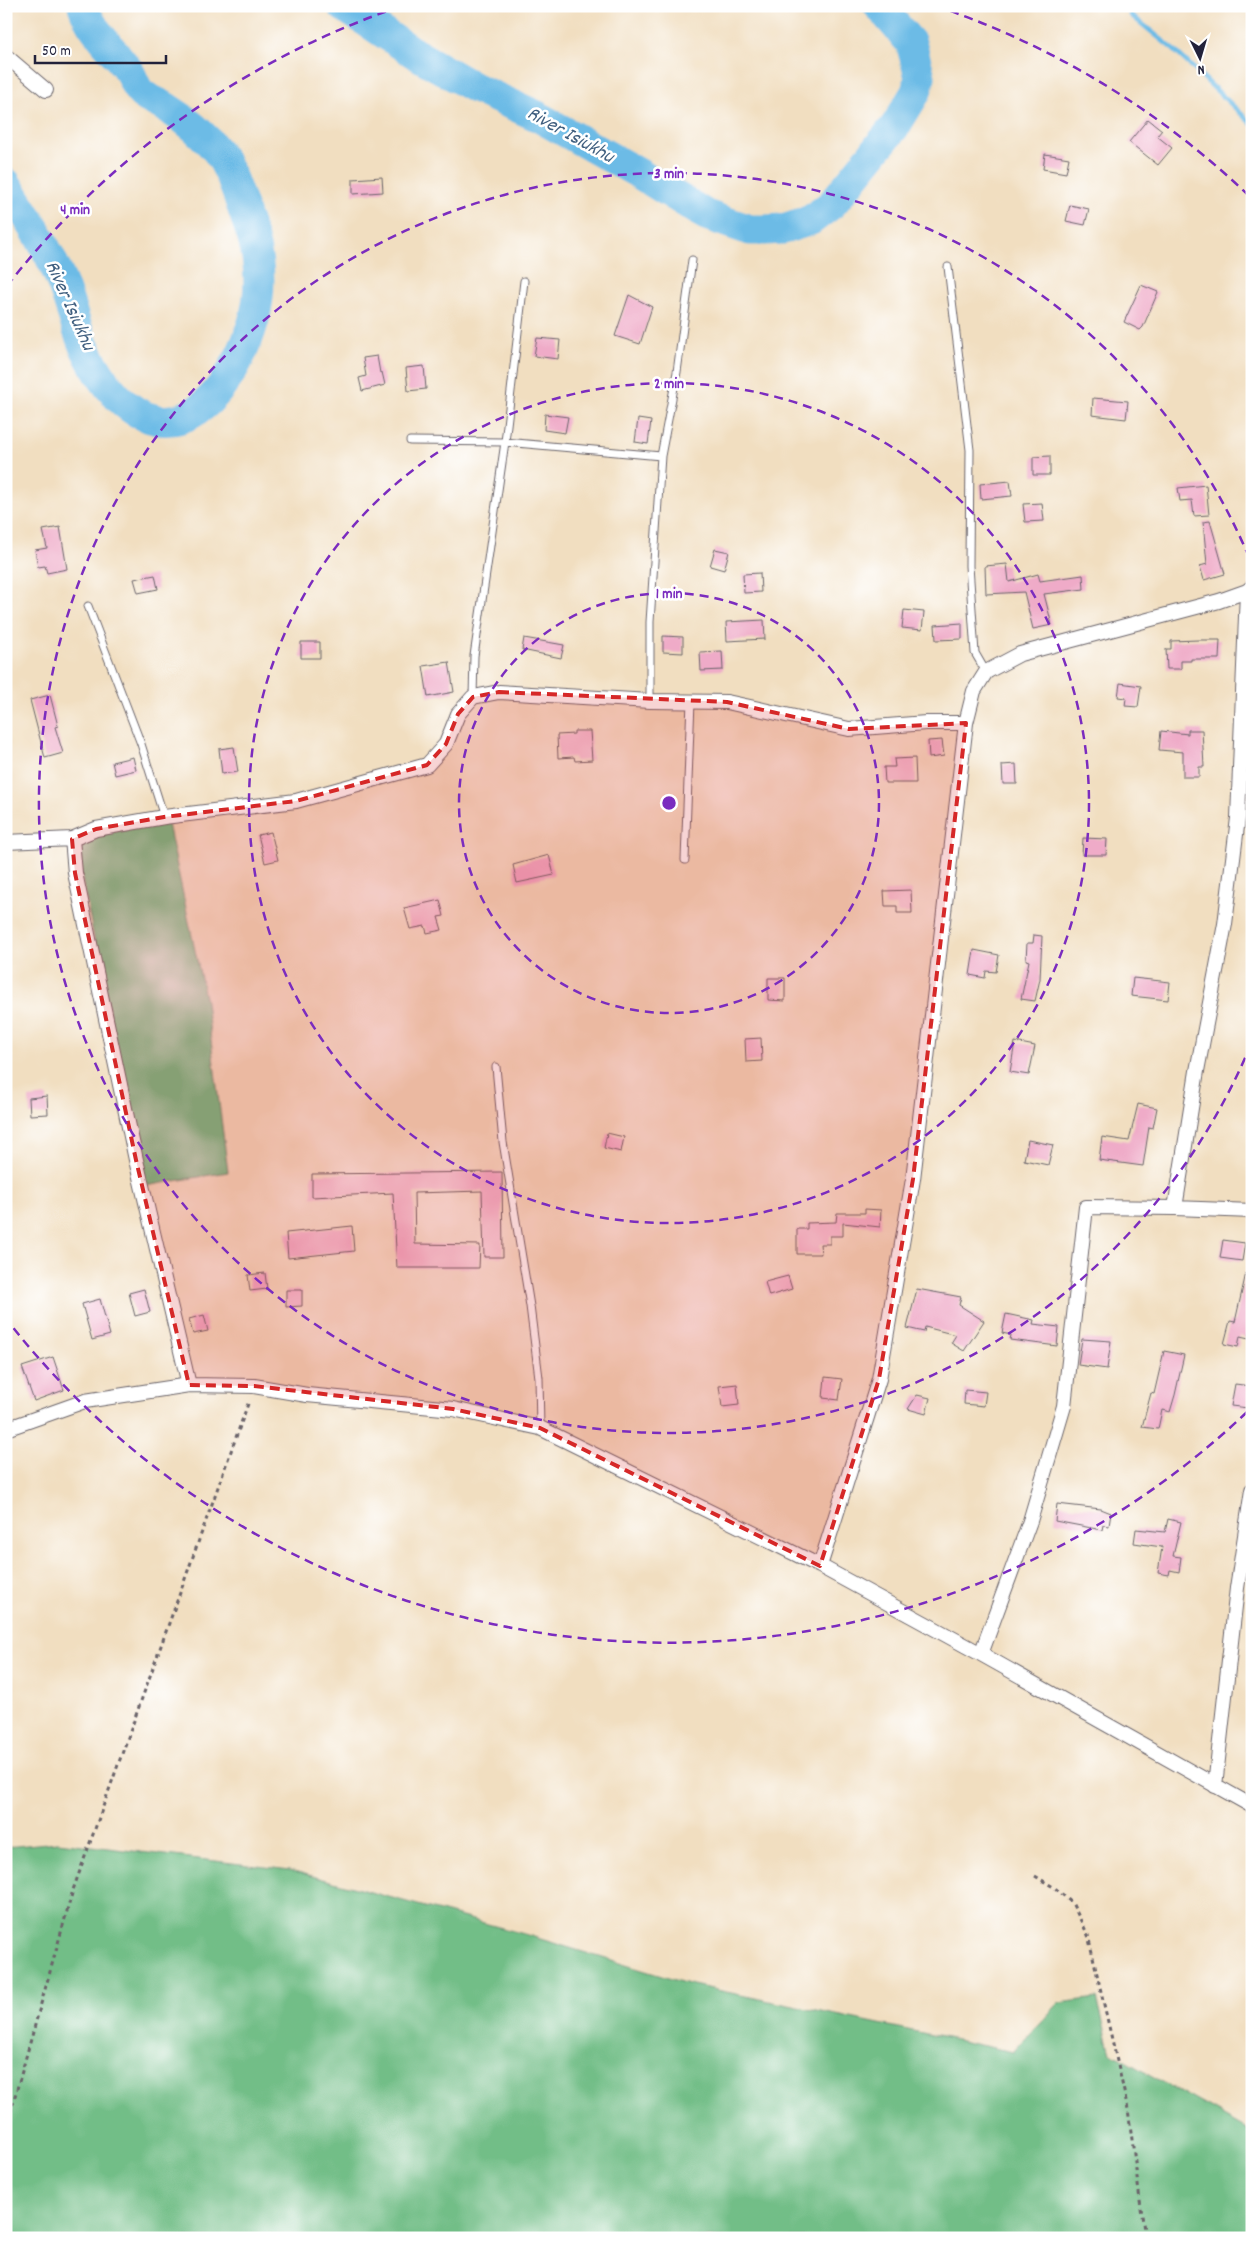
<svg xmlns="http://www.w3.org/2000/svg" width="1258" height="2244" font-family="Dekko,sans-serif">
<rect width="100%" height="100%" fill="#fff"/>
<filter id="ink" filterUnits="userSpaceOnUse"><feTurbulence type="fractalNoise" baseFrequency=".02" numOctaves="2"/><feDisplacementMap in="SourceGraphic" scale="10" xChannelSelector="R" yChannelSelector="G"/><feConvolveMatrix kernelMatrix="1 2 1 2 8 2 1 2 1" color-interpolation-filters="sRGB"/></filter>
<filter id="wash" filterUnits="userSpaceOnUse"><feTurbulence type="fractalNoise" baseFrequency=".0096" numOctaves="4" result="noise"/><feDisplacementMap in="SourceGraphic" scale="20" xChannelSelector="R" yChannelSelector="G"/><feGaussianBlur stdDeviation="1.12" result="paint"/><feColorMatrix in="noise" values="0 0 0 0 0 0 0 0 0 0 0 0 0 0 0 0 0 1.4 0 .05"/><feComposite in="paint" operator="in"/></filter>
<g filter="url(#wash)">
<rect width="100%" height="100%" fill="#f1dec0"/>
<path fill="#72be87" stroke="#4a7061" d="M167,819L206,1002L228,1172L145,1186L74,840Z
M58,1842L290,1870L524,1934L688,1984L1013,2052L1059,2003L1097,1998L1111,2053L1252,2132V2238H6V1847Z"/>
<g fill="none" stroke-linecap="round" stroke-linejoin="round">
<path stroke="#6cbbe6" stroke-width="5" d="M1128,6L1131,15L1173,49L1252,124"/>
<path stroke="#6cbbe6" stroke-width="31" d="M343,6L414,53L475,88L537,116L638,173L706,215L750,230H765L783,229L811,220L832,204L896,125L916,92L920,77L911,43L879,6
M6,183C25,213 45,243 59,276C69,298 74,323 84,346C123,429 187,454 237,362C260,319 266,273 249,227C241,205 231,169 217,151C204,135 185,119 167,108C160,103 149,100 142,94C134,87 134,78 128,70C113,48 92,32 83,6"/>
</g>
<g id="blocks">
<path fill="#efabc8" d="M1148,119L1162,130L1157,136L1172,148L1158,165L1129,142Z
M1045,154L1069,158L1066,173L1043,169Z
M382,177L383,192L353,194V179Z
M1070,205L1089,209L1085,225L1066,221Z
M1141,285L1158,292L1143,327L1140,330L1124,322Z
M629,295L652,307L640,344L615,336Z
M537,338L560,340L558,359L534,356Z
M377,356L380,373L382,372L385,385L362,391L359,378L366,376L363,358Z
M424,366L426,389L408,391L406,368Z
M1093,398L1128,401L1126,419L1092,415Z
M545,414L568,417L565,433L544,430Z
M638,419L651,421L648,444L635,442Z
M1050,456V475H1033V457Z
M1010,481L1012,496L981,499L980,484Z
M1206,485L1209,515L1194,516L1192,500L1180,501L1178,488Z
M1042,503L1044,521L1025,522L1023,504Z
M1210,521L1225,574L1204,580L1200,566L1207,564L1203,522Z
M60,527L67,569L47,573L45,566L38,567L35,550L47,548L43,530Z
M715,549L729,552L724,570L710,566Z
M1007,564L1009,582L1038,574L1040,581L1083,575L1084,589L1044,594L1052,625L1033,629L1024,592L986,594L985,566Z
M760,573L761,592L744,593L743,574Z
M155,575L158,589L138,593L134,579Z
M904,610L924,612L922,630L902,628Z
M764,620L765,639L727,641L726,622Z
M962,623V639L936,640L935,625Z
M663,636L683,637V653L663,652Z
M524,638L564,645L561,658L522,650Z
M1198,640H1220L1219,659H1191V661H1181V669H1167L1166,649H1171V641Z
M301,642H320V658H301Z
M722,651L723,670L701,671L700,652Z
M449,662L454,692L428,697L423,666Z
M1120,683L1141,686L1138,707L1125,706L1126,698L1118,697Z
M50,695L58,726L55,727L63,753L45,758L30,700Z
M1188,730H1202L1204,767H1199V777H1183V752L1159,750L1161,731L1188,734Z
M574,731H590L592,760L575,761L574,757L558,758L557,735L574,734Z
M942,740L944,756L929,758L928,741Z
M234,747L238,772L222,774L219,749Z
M133,757L136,770L115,775L112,762Z
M915,758L916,783H885L884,767H895L894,759Z
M1016,764L1017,784H1003L1002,765Z
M271,832L278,860L265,863L258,835Z
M1083,838L1107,839L1106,855H1082Z
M549,855L554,875L517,883L513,865Z
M911,890L912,913H897V906H885L884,891Z
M440,900L444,916L438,917L442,930L427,933L425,926L410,929L404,908Z
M1034,935L1042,936L1040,979L1035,1001L1021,999L1029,961L1026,960L1027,943H1033Z
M974,950L999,955L996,972L986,971L985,978L970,975Z
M768,978H785V1001L768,1000Z
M1133,978L1170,982L1168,1000L1131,996Z
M761,1038L762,1061L746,1062L745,1039Z
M1015,1042L1035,1046L1029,1075L1010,1072Z
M47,1096L48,1114L30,1115L29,1098Z
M1138,1104L1157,1108L1153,1128L1149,1127L1143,1166L1099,1160L1102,1137L1129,1141Z
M607,1133L624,1137L621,1152L604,1148Z
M1028,1140L1053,1145L1048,1165L1024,1160Z
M502,1172L503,1257H484L482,1191L414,1193L415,1244L480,1245L479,1268H397L393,1193L312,1197V1174Z
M865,1209L881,1210L880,1227L843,1223V1236H830V1244H820L821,1254H797V1229H807V1223L836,1222L837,1213H865Z
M352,1226L354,1251L288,1258L286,1233Z
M1223,1240L1245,1243L1242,1261L1220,1258Z
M265,1273L267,1289L250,1291L248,1275Z
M1246,1273L1252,1274V1326L1249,1338L1240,1336L1238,1347L1224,1344L1230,1321L1235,1322Z
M788,1276L792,1289L769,1296L765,1282Z
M144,1289L150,1312L135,1316L129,1293Z
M917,1289L961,1297L959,1305L984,1321L964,1351L951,1343L956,1335L925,1327L924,1332L907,1328Z
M286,1290H302V1306L286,1307Z
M100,1299L110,1335L92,1340L82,1304Z
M1006,1314L1034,1320L1033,1324L1059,1327L1057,1346L1010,1340L1011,1335L1002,1333Z
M204,1315L208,1331L193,1334L189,1319Z
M1082,1339L1111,1341L1107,1369L1078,1365Z
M1164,1351L1184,1355L1175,1395L1170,1412L1162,1410L1158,1429L1142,1427L1151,1393L1154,1394Z
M53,1357L64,1390L34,1401L22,1367Z
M825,1377L842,1379L839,1400L823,1398Z
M737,1384L739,1405L722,1407L719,1386Z
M1235,1384L1251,1386L1248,1408L1231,1406Z
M965,1390L986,1392L984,1406L964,1404Z
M917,1395L930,1398L926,1414L908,1409Z
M1057,1504L1101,1509L1111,1513L1109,1526L1103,1525L1102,1530L1055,1521Z
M1168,1519L1181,1522L1173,1556L1181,1557L1179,1572L1170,1570L1169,1575L1158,1573L1162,1547L1134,1543L1136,1529L1165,1532Z"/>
</g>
</g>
<g filter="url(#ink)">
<use href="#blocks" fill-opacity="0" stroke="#6a646a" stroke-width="1"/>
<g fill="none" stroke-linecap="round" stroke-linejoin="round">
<defs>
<path id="lane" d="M948,267L970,450L969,566L975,653L986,672
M410,441L505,442L661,456
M88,606L141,744L164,817
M473,697L474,656L505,442L524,281
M650,701V622L661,456L677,372L692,260
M685,860L691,701
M496,1067L503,1142L530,1306L539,1378L540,1428"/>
<path id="street" d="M6,56L46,90
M1247,591L1238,818L1225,924L1197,1071L1175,1208L1252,1211
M6,842L72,839
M189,1385L136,1160L75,873L72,839L96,829L164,817L296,801L427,765L446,744L458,714L473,697L499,692L650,701L727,702L849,729L926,723H966
M6,1429L85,1401L189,1385L254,1386L307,1395L453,1409L540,1428L820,1566L981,1654L1252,1806
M820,1566L879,1379L913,1179L966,723L974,691L986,672L1020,654L1219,601L1247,591L1252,587
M981,1654L1030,1521L1064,1406L1086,1207L1175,1208
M1215,1786L1237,1588L1252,1490"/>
</defs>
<use href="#lane" stroke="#6a646a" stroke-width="9"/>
<use href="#street" stroke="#6a646a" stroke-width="16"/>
<path stroke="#6a646a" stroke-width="3" stroke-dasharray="4 4" stroke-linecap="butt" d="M1035,1876L1055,1888L1072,1903L1088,1935L1128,2109L1145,2238
M6,2128L73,1890L249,1401"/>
<use href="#lane" stroke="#fff" stroke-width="7"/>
<use href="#street" stroke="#fff" stroke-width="14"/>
</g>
</g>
<path fill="#d62828" fill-opacity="0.2" stroke="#d62828" stroke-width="4" stroke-dasharray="10 6" stroke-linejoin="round" d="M499,692L727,702L849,729L966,723L913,1179L879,1379L820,1566L540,1428L453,1409L254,1386L189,1385L136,1160L75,873L72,839L96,829L164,817L296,801L427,765L446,744L458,714L473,697Z"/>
<g fill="none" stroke="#7b2cbf" stroke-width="2.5" stroke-dasharray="9 6">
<circle cx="669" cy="803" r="210"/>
<circle cx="669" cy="803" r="420"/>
<path d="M1251 1044A630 630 0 1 1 1251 562"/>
<path d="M1247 1412A840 840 0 0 1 7 1320M7 286A840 840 0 0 1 402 6M936 6A840 840 0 0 1 1247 194"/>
</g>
<g text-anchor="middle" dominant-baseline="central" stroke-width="5" stroke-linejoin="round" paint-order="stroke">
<g font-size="20" font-style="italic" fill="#405f7f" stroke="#fff">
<text transform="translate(570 136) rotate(29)">River Isiukhu</text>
<text transform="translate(69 306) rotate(66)">River Isiukhu</text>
</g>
</g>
<circle cx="669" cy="803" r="8" fill="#7b2cbf" stroke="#fff" stroke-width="2.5"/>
<g font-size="15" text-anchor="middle" font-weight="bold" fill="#7b2cbf" stroke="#fff" stroke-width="5" stroke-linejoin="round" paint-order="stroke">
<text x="669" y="178">3 min</text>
<text x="75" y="214">4 min</text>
<text x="669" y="388">2 min</text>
<text x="669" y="598">1 min</text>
</g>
<rect width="1258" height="2244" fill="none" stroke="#fff" stroke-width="25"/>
<g transform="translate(1200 58) rotate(175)" stroke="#ffffff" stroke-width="4" paint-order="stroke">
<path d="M0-4L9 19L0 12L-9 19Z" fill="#22223b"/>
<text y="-8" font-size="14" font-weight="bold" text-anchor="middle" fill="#22223b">N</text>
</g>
<path d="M35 55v8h131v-8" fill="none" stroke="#22223b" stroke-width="2.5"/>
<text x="42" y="55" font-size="15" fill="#22223b" stroke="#ffffff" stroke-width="4" paint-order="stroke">50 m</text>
</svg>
